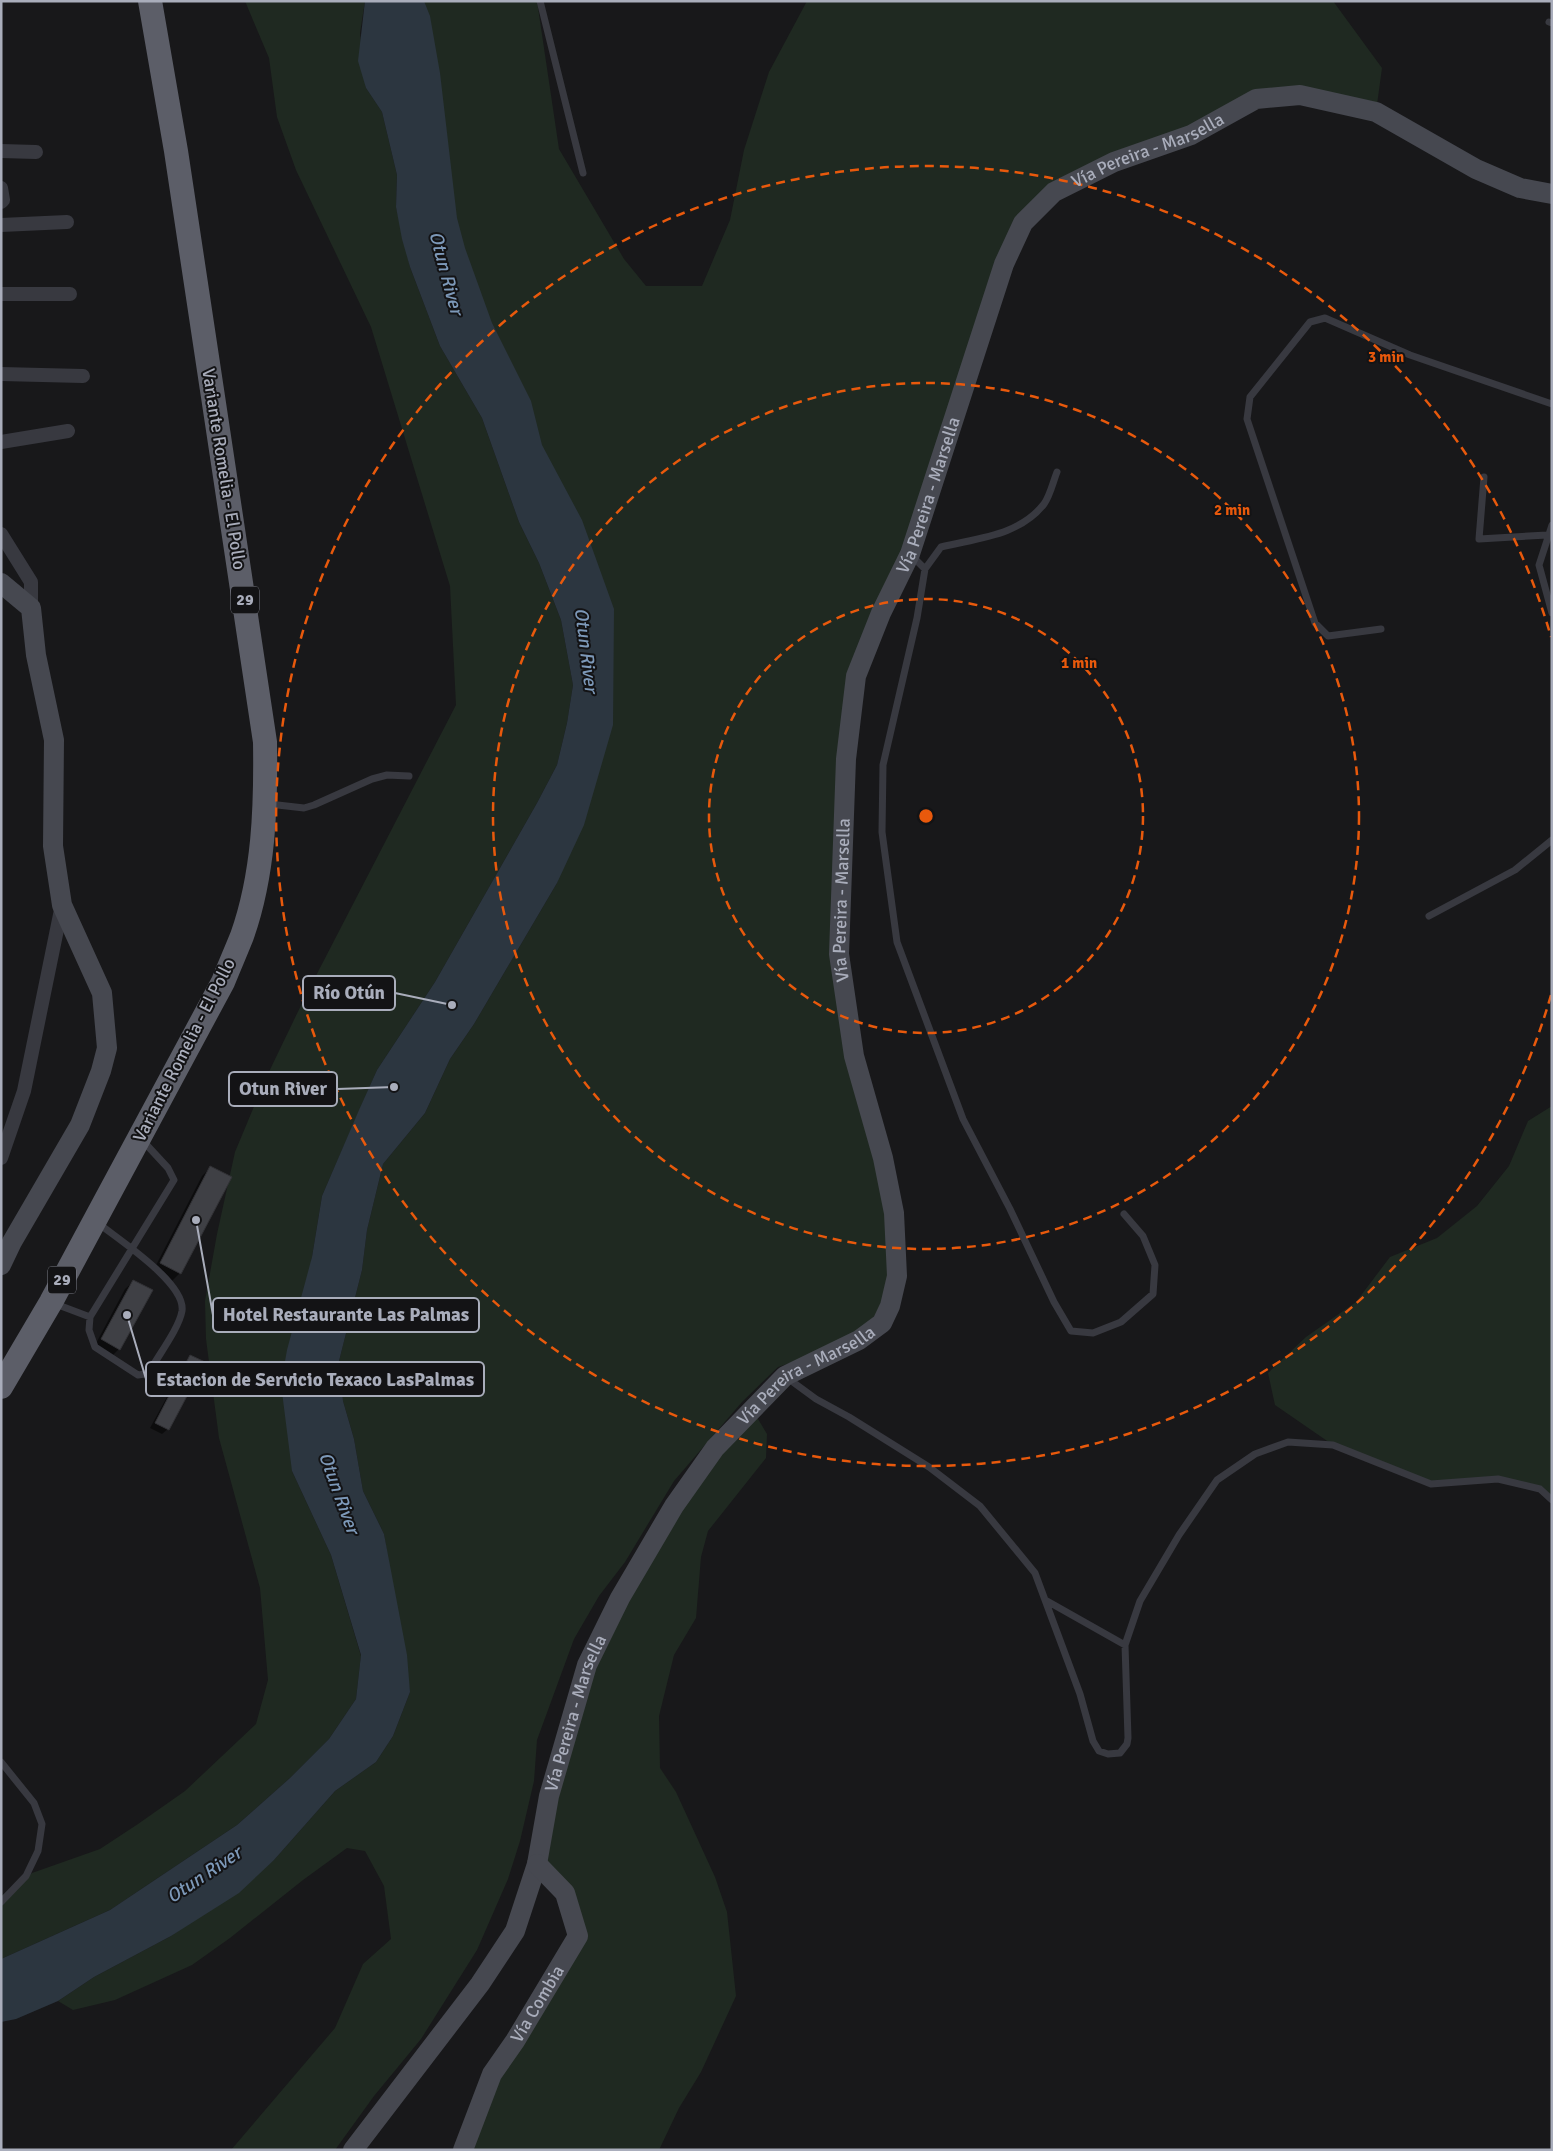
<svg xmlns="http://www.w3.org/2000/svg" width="1553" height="2151" font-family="Signika,sans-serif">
<rect width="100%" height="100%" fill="#18181a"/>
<path fill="#1f2921" d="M245,1H365L360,33L366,88L382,112L397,175L396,207L410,267L440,346L482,418L519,522L539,563L561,620L573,685L567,723L557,765L537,803L435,982L377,1070L322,1196L312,1257L292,1471L331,1555L361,1656L356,1699L329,1739L290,1778L237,1825L110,1910L1,1959V1896L32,1873L100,1849L138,1824L185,1791L256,1724L268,1680L260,1588L219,1438L206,1339L205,1301L217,1234L235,1152L266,1078L306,995L456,705L450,586L371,327L296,170L277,117L269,58Z
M389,1H537L559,149L624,259L646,286H702L730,220L744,150L769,72L807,1H1333L1382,68L1376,112L1256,99L1114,162L1023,223L856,676L839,954L895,1235L891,1304L859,1340L778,1367L742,1402L674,1481L625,1562L599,1596L574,1639L537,1740L534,1781L520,1841L508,1879L477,1950L421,2039L374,2096L335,2150H231L335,2028L363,1964L391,1939L384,1886L365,1851L347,1848L303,1880L230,1938L192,1965L115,2000L73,2010L58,2001L94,1977L171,1936L274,1860L335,1791L376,1762L393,1736L410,1692L384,1534L363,1491L354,1439L343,1401L339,1361L362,1270L367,1230L383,1164L425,1113L450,1059L474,1024L557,883L601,574L446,279Z
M1552,1106V1500L1540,1489L1498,1479L1431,1484L1333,1445L1275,1405L1268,1373L1306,1337L1356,1302L1390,1257L1437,1238L1477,1206L1509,1166L1528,1121Z
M755,1414L767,1434L766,1458L708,1531L701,1557L696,1618L674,1655L659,1716L660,1768L676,1792L715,1877L727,1912L736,1996L701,2072L679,2108L659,2150H463L492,2074L578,1936L565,1893L537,1864L574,1706L674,1506Z"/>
<path fill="#2c3640" d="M365,1H424L430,16L440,73L457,218L465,248L492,323L531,401L542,445L582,520L614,609L613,725L584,825L557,883L474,1024L450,1059L425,1113L383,1164L367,1230L362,1270L339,1361L343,1401L354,1439L363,1491L384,1534L407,1655L410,1692L393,1736L376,1762L335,1791L274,1860L239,1893L171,1936L94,1977L58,2001L16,2019L1,2022V1959L110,1910L237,1825L290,1778L329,1739L356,1699L361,1655L331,1555L292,1471L281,1384L287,1350L312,1257L322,1196L359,1110L377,1070L435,982L537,803L557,765L567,723L573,685L561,620L539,563L519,522L482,418L440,346L410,267L402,239L396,207L397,175L382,112L366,88L358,61Z"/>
<path fill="#0007" d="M210,1168L180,1273L172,1281L153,1271L202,1176Z
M134,1281L119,1349L111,1357L94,1347L125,1289Z
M191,1357L203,1363L168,1429L162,1434L150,1428L186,1362Z"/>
<path fill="#3f4045" stroke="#323236" d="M210,1166L232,1177L181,1274L160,1263Z
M133,1280L153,1290L120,1350L101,1339Z
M190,1355L205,1362L169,1430L155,1423Z"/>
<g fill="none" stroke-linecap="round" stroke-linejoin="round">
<path stroke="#383940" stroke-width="7" d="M540,1L583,173
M1549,22L1552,23
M1484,477L1479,539L1547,535
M1552,525L1539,565L1552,613
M912,556L925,569L941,547C977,538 1019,536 1044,504C1050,496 1053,482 1057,472
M925,569L917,618L883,765L882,832L897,942L963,1119L1010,1209L1054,1302L1071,1331L1093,1333L1121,1322L1153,1294L1155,1265L1143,1236L1124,1214
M1381,629L1328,636L1315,623L1247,419L1250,397L1310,322L1325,318L1410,355L1552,404
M269,804L304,808L314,805L372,779L387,775L409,776
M1429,916L1515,870L1552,840
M53,1303L90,1317L89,1330L95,1347L138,1375L145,1374L151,1369C160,1353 179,1328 182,1311C186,1283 119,1240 98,1223
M90,1317L174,1180L168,1168L143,1141
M786,1377L816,1399L849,1417L929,1467L980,1506L1035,1573L1080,1694L1093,1741L1099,1751L1108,1754L1120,1753L1127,1744L1128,1738L1125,1645L1140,1601L1179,1535L1217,1480L1255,1454L1288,1442L1333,1445L1431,1484L1498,1479L1540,1489L1552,1500
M1047,1601L1125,1645
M1,1762L34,1803L42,1824L38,1851L26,1876L1,1902"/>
<path stroke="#383940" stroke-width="14" d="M1,151L36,152
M1,188L3,200L1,202
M1,225L67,222
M1,294H70
M1,374L83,376
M1,442L68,431
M1,534L31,582V608
M1,1158L24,1091L62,905"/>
<g stroke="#464850" stroke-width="20">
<path d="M1,583L31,608L36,655L54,740L53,846L62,905L102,993L107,1048L101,1071L80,1125L12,1242L1,1265"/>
<path id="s1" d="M353,2150L480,1984L515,1931L537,1864L549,1796L587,1665L620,1598L674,1506L715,1448L785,1376L859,1340L882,1323L890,1306L897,1276L894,1213L883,1158L854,1056L839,954L846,759L856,676L881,613L910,554L1004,264L1023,223L1054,192L1114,162L1191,135L1256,99L1300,95L1376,112L1476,169L1520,188L1552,194"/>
<path id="s2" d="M463,2150L492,2074L515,2041L578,1936L565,1893L537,1864"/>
</g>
<path stroke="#5c5e68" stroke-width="24" d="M1,1387L51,1302L223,982C229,967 236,951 242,936C264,874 266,807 265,742L176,151L150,1"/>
</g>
<g fill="none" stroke="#e8590c" stroke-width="2.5" stroke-dasharray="9 6">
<circle cx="926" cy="816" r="217"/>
<circle cx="926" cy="816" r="433"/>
<path d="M1551 995A650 650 0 1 1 1551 637"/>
</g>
<g text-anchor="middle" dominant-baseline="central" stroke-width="4" stroke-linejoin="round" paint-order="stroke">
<g fill="#131315" stroke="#7c7f89" stroke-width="1">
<rect x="231" y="586.5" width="28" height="27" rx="4"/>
<rect x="48" y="1266.5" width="28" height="27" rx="4"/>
</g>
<g font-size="16" font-weight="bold" fill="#a9adbb">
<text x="245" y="600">29</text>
<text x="62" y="1280">29</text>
</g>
<g font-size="18" fill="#a9adbb" stroke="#131315">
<text stroke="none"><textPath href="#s1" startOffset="2299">Vía Pereira - Marsella</textPath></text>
<text transform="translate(224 469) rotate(81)">Variante Romelia - El Pollo</text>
<text stroke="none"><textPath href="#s1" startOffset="1864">Vía Pereira - Marsella</textPath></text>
<text stroke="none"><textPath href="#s1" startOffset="1444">Vía Pereira - Marsella</textPath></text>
<text transform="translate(184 1050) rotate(-63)">Variante Romelia - El Pollo</text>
<text stroke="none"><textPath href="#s1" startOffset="919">Vía Pereira - Marsella</textPath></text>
<text stroke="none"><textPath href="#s1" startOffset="499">Vía Pereira - Marsella</textPath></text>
<text stroke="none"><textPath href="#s2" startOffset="165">Vía Combia</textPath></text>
</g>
<g font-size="19" font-style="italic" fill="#7d99b9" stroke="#131315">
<text transform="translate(446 273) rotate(75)">Otun River</text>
<text transform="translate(586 650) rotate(83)">Otun River</text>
<text transform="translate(339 1493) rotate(70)">Otun River</text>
<text transform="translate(204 1875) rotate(-34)">Otun River</text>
</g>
</g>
<circle cx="926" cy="816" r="8" fill="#e8590c" stroke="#131315" stroke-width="2.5"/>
<g font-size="15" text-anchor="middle" font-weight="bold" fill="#e8590c" stroke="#131315" stroke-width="4" stroke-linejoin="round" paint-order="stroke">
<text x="1386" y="362">3 min</text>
<text x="1232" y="515">2 min</text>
<text x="1079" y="668">1 min</text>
</g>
<path fill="none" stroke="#a9adbb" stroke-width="2" d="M452 1005L395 993M394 1087L337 1089M196 1220L213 1315M127 1315L146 1379"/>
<g fill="#a9adbb" stroke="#131315" stroke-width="2">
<circle cx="452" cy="1005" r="5"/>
<circle cx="394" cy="1087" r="5"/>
<circle cx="196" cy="1220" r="5"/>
<circle cx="127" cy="1315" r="5"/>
</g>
<g fill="#131315" stroke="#a9adbb" stroke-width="2">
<rect x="303" y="976" width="92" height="34" rx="5"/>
<rect x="229" y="1072" width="108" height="34" rx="5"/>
<rect x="213" y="1298" width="266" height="34" rx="5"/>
<rect x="146" y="1362" width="338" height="34" rx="5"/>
</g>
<g font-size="19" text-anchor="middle" font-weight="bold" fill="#a9adbb">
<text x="349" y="999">Río Otún</text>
<text x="283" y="1095">Otun River</text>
<text x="346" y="1321">Hotel Restaurante Las Palmas</text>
<text x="315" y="1386">Estacion de Servicio Texaco LasPalmas</text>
</g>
<rect width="1553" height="2151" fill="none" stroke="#a9adbb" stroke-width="5"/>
</svg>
